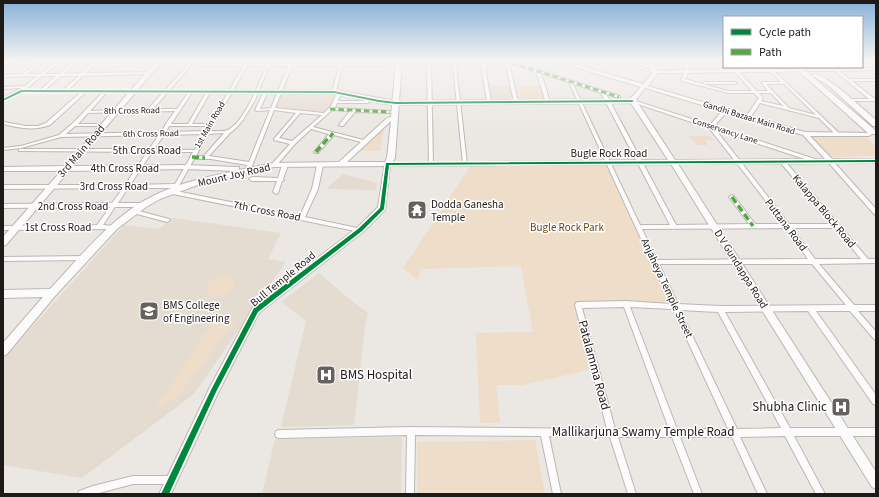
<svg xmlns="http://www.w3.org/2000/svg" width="879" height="497" font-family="'Source Sans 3',sans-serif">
<rect width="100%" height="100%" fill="#ebe7e2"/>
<path fill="#e5dcd1" d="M488,86H510L512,99H490Z
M280,92L329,93L337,94L331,107L325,113L274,109Z
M343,174L377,183L376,190L326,189Z
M173,218L281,233L268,259L286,262L194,394L82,478L3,465V359L124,225L158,229Z
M319,273L347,297L368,313L365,326L354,425L281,427L306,321L281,302Z
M402,437L401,494H262L275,439Z"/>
<path fill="#eeddc8" d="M517,86H541L545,99H520Z
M384,125L380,151H360Z
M688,136H710L714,140H705L708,145H696L692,139L690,138Z
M865,136L876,147V156L830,157L810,137Z
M607,165L671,305L625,301L576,303L593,369L522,385H496L500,423H480L476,333L533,332L521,266L421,269L418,280L403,268L470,167Z
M221,275H229L233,278L235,284C231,294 221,298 211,296L206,291L208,283Z
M216,317L237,319L180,394L153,412Z
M535,440L545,494H417V442Z"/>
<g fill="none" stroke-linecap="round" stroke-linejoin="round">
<defs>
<path id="minor" d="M35,60H39L33,63H39L41,64L27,74H40L58,60H62L45,74H59L76,60H80L64,74L81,73L96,60H100L86,73L148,72L150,73L148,74L83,76L68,90H134L136,91L134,92H107L90,111L148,109L192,60H196L153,109H177L190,90H192L193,91L171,124H188L207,91L209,90L211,91L192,124H210L243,66H197V64H244L246,60H250L248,64H267L268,60H272L270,64H289L290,60H294L292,64L339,63L340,60H344L343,63H427V60H431V63H452V60H456V63H481L480,60H484V63H510L514,60H518L515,63L620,96V98H619L606,94L676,225L749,224L729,197L732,195L734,196L755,224H783L746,175L709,128L632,102L636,101L710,125L723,110H727V112L714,126L818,160V161L816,162H814L716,130L789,224H832L780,162V161L782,160H784L868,259H876V263L819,264L854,305H876V311H858L876,332V340L874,339L850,311H816L876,395V405L873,404L808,311L725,312L790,428H876V436H794L825,494H816L785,436L740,437L767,494H758L732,437H680L702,494H694L672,437H618L636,494H628L610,437L549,436L561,494H553L541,436L415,435L414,494H406L407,435L279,438L276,437L275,434L276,431L279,430L411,427L607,429L575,305L576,303L578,302L626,301L671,304L569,82L541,73L550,102L546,103L536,72L513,64L510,66L518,102L516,103L514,102L506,66L507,65H485L491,102L489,103L487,102L481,65H456L467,164L465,165L463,164L453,65H431L433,164L431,165L429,164L427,65L342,66L336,92L334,93L332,92L339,66H292L275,108L324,113L331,106L337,93L339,92L341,93L338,101H365L367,98L370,99L368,103H337L335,108L390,111L392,112L390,113L355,112L343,126H341L339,125L350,111L332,110L313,127L367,141V143H365L334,135L318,153H316L314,152L329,134L311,129L295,144L276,166L274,167L271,165L290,144L274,140V139L296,113L274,110L250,171H246L245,170L247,165L211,159H194L176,191L300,216L312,189L317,165L320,163L323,165L318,189L305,217L362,229L363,230L360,232L173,194L170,192L173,188H128L118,203H143L146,205L143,207H115L103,225L116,226L117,227L116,228L114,229L3,230V226L97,225L110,207L3,208V204L112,203L123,188L3,189V185H125L147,152L21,151H19V149H149L159,135L61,137L21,148L3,150V148L21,146L59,135L74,122L103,92H86L50,125C34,131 19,128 3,124V122H4L26,126H38L46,123L81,92H22L3,101V98L22,88L3,89V87L25,86L37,76L3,77V75L22,74L35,65H30L29,64L16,65L3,69V67L16,63L29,61ZM247,66H266C259,83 245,121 228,130C224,132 215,131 210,131ZM269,66H288L271,108L260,109L268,91L266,90L264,91L255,110L257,111L270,110L249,162L209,156L230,133L236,128L243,120L255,100ZM42,76H56L40,90H25ZM61,76H79L63,90H45ZM573,84L601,93L670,225H640ZM175,111L165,125V126L161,132L66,134L75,126H104L106,125L104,124H78L88,113ZM300,113L322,115L292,141L279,138ZM169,126H208L205,131L166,132ZM224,133L204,156H196L208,134ZM204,134L195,150L154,149L164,135ZM152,152H193L190,157V158L175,184L130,185ZM785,228L808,259L657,260L642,229ZM792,228H835L861,259H815ZM659,264H812L846,305L720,306L678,304ZM624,307L669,429H615L582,308ZM630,307L673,309L728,429H677ZM680,310L718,312L781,428L737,429Z
M609,60H614L656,71L687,70L679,60H683L691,70L768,69L767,68L768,67H770L773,69H802V71H801L775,72L840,134V135H836L819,118L760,103L750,118H746V117L756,102V101L759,98L754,93H728L682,81L681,80L684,73H656ZM735,72L752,91H728L685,79L688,73ZM739,72H771L781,82H762V84L768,91H757ZM766,84H784L816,115L789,108ZM759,93H771L783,106L761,101L763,98Z
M876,68V70L839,71L849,79H876V81H852L875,99L876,100L874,101H848L847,100L849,99H869L835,71H808L806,70L808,69Z
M704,82H735L737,83L735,84H705L703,83Z
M828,160H832L876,209V215L874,214L828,162Z
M285,163L288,165L283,179L284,180L282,181L278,193L276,194L273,192L277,181H252L249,179L252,177L278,178L282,165Z
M135,210L169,219L170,220L167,222L133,213L132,212Z
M85,256L88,258L85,260L3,261V257Z
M133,476H171L174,477L175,480L174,483L171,484H133L95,494H78L79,491L93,486Z"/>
<path id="tertiary" d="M554,60H560L643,84L653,72L645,60H650L659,72L648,86L805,132L871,133L872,134L869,136H810L832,159H876V163L678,164L876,472V489L872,487L671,164L390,166L385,210L363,232L259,313L218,393L171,494H159L210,387L253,307L357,228L378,207L385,163L668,160L631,103L396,105L379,103L334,94L134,93L132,92V90H334L396,101L630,99L641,87L554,61ZM645,88L803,135L825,159L675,160L636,100Z"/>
<path id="secondary" d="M157,60H163L73,166L186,165L236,167H239V170L274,163L339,162L387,118L391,117L396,60H402L395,158L390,166H387L274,167L203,183L160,199L146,207L117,229L55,296L7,354L3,356V343L43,297L3,298V290L50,289C81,256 112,216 153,196C178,183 207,177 235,171L186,169L69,171L6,245L3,246V237L61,171H3V167L65,166ZM391,121L387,158L385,162H347Z"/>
<path id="primary" d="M794,67H801L875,130V134H869Z
M813,74C825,72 865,111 876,120V126H873L829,86L813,76Z"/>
</defs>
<use href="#minor" stroke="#bbb8b4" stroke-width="2"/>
<use href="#tertiary" stroke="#bbb8b4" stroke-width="2"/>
<use href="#secondary" stroke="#bbb8b4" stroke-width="2"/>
<use href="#primary" stroke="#bbb8b4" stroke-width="2"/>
<use href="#minor" fill="#fcfbfb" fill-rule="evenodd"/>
<use href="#tertiary" fill="#fcfbfb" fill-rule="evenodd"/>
<use href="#secondary" fill="#fcfbfb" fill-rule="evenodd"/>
<use href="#primary" fill="#fcfbfb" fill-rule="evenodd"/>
<path stroke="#52a942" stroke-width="3" stroke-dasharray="5.5 3" stroke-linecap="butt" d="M512,63L619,97
M330,109L390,112
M330,137L333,133"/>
<path stroke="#52a942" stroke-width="3.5" stroke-dasharray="7 3.5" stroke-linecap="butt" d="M316,152L330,136
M192,157L205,158
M732,197L753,226"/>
<defs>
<path id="cycleway" d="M21,90L334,91L379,100L396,102L632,100L634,101L632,102L396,104L379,102L334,93L22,92L3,101V99Z
M876,160V162L389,165L384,209L362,231L258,312L216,392L169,494H161L212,388L254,308L358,229L380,208L386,163Z"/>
</defs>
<use href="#cycleway" stroke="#fff" stroke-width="3"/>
<use href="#cycleway" fill="#00873e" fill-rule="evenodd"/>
</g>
<linearGradient id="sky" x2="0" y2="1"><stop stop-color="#85b0d9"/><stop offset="0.47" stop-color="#f6f4f2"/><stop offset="1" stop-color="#f6f4f2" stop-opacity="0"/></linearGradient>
<rect width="879" height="129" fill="url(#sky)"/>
<defs>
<symbol id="temple-square" viewBox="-11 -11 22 22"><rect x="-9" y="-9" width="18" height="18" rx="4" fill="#65625e" stroke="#fff"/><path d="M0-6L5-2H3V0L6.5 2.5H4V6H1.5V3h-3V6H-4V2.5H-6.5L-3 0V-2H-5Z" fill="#fff"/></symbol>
<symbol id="university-square" viewBox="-11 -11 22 22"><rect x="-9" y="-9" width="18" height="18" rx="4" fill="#65625e" stroke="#fff"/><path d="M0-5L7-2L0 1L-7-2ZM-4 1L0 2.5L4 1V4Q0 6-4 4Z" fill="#fff"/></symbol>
<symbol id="hospital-square" viewBox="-11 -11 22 22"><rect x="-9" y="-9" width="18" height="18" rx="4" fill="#65625e" stroke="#fff"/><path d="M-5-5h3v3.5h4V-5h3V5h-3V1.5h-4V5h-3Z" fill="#fff"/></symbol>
</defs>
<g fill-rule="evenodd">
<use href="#temple-square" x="406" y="199" width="22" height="22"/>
<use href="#university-square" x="138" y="300" width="22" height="22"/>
<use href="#hospital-square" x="315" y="364" width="22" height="22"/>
<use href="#hospital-square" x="830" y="396" width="22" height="22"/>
</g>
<g text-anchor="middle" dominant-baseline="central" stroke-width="3" stroke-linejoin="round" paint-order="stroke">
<g font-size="9" fill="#1d1a17" stroke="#fff">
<text transform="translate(132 111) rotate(-1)">8th Cross Road</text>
<text transform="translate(749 118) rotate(17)">Gandhi Bazaar Main Road</text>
<text transform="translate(210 125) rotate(-60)">1st Main Road</text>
<text transform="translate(725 131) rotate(18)">Conservancy Lane</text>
<text transform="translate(151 134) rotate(-1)">6th Cross Road</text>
</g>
<g font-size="11" fill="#1d1a17" stroke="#fff">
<text x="147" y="150">5th Cross Road</text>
<text transform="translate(81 151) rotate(-49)">3rd Main Road</text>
<text x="609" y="153">Bugle Rock Road</text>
<text x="125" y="168">4th Cross Road</text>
<text transform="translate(234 175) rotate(-13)">Mount Joy Road</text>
<text x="114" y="186">3rd Cross Road</text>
<text x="73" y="206">2nd Cross Road</text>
<text transform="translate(267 211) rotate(11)">7th Cross Road</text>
<text transform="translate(824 211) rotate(50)">Kalappa Block Road</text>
<text transform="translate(786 225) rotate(53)">Puttana Road</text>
<text x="58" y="227">1st Cross Road</text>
<text transform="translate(741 269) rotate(58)">D V Gundappa Road</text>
<text transform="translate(283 279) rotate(-39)">Bull Temple Road</text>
<text transform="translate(667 288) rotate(65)">Anjaheya Temple Street</text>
</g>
<g font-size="11" fill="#1d1a17" stroke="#fff" text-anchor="start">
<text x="431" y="204">Dodda Ganesha<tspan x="431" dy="13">Temple</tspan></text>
<text x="163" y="305">BMS College<tspan x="163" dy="13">of Engineering</tspan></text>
</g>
<g font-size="11" fill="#684612" stroke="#fff">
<text x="567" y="227">Bugle Rock Park</text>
</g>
<g font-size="13" fill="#1d1a17" stroke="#fff">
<text transform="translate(594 365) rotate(75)">Patalamma Road</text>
<text x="643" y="432">Mallikarjuna Swamy Temple Road</text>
</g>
<g font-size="13" fill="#1d1a17" stroke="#fff" text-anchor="start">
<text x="340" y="375">BMS Hospital</text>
<text x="827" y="407" text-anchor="end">Shubha Clinic</text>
</g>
</g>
<rect width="879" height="497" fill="none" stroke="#1d1a17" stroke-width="8"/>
<rect x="723" y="16" width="140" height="52" fill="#ffffff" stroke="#a5a3a2"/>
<rect x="731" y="29" width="20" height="6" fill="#00873e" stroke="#a5a3a2"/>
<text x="759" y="36" font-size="12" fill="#1d1a17">Cycle path</text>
<rect x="731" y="49" width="20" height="6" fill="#52a942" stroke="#a5a3a2"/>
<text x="759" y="56" font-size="12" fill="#1d1a17">Path</text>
</svg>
